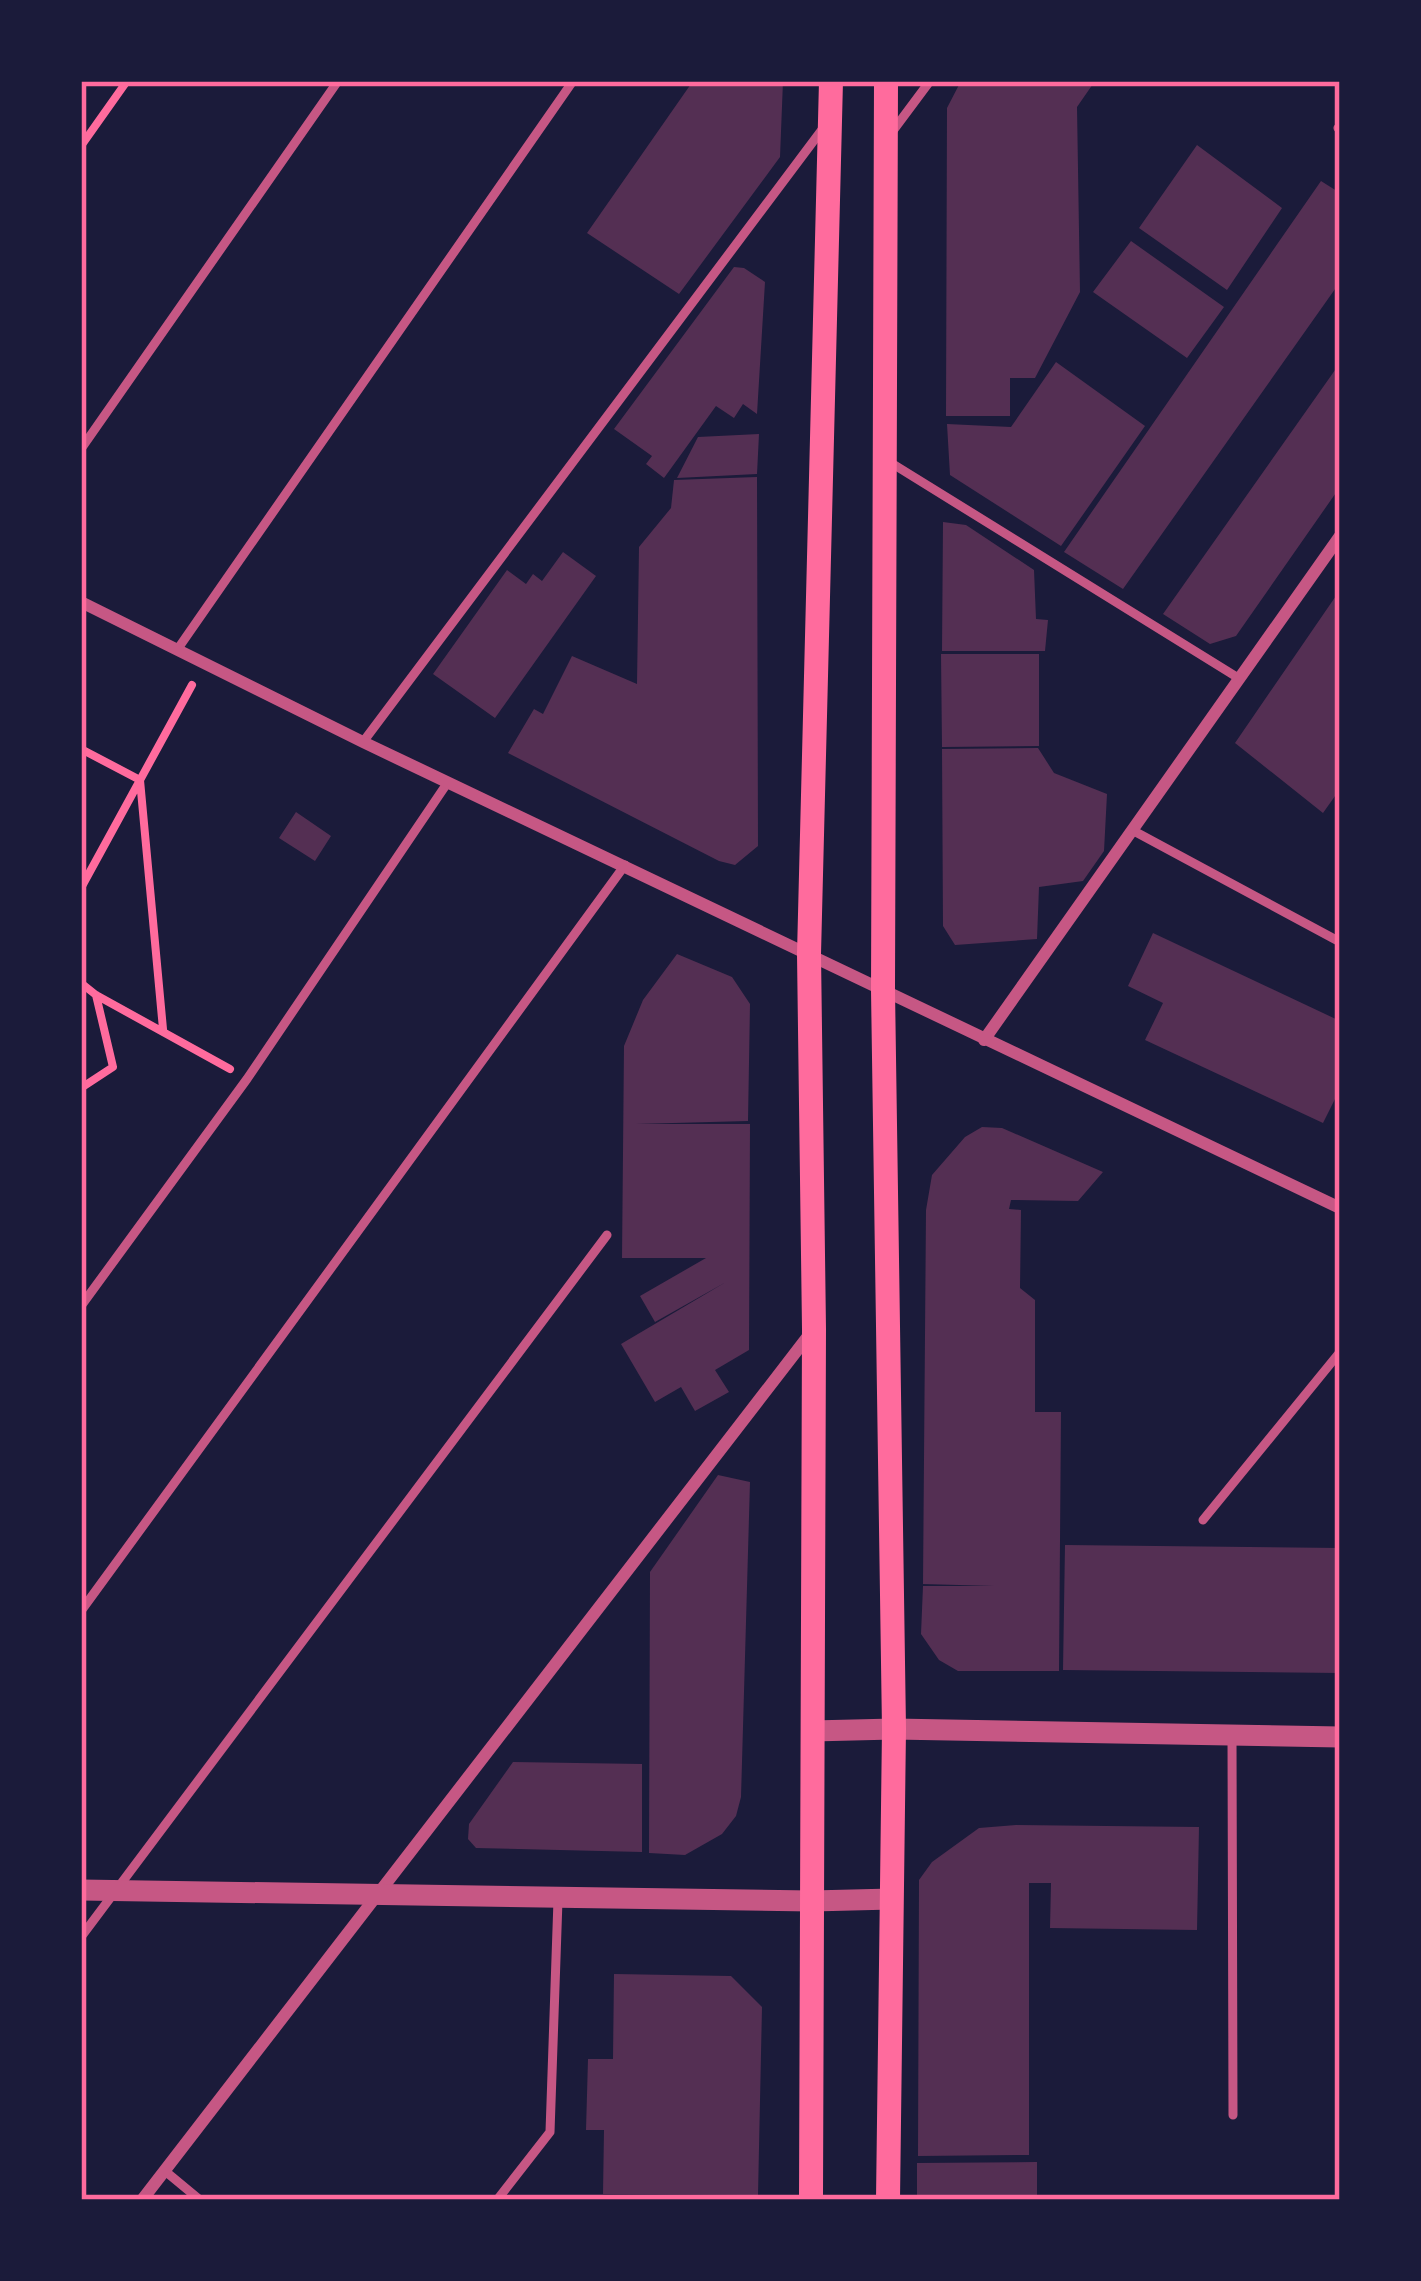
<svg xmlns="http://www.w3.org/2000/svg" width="1421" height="2281" font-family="Commissioner,sans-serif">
<rect width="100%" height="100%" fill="#1b1b3a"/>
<path fill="#542f53" d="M693,81H783L780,157L679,294L587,233Z
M961,81H1095L1077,107L1080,292L1035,378H1010V416H946L947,108Z
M1197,145L1282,208L1227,290L1139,228Z
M1321,181L1340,193V282L1123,589L1064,552Z
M1131,241L1224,307L1187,358L1093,292Z
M734,267L744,268L765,282L757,414L743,404L734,418L716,406L664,478L646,464L652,456L614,429Z
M1056,362L1145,426L1061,546L950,475L947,424L1011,427Z
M1340,363V487L1236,636L1210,644L1163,614Z
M759,434L757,474L677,478L698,437Z
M757,477L758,846L735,865L719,861L508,753L534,709L543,714L572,656L637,684L639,547L671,508L674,480Z
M943,522L966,525L1034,570L1036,619L1048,620L1045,651H942Z
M563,552L596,576L495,718L433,674L507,570L526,584L533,574L542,581Z
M1340,590V789L1323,813L1235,743Z
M941,654H1039V746L942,747Z
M1038,748L1054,773L1107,794L1104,851L1083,881L1039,887L1037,939L955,945L943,926L942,749Z
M296,812L331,836L315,861L279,838Z
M1153,933L1340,1021V1089L1323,1123L1145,1040L1163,1003L1128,986Z
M677,954L732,977L750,1004L748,1121L636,1124H750L749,1350L715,1370L729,1392L695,1411L681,1387L655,1402L621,1344L726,1282L655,1322L640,1296L706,1258H622L624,1046L643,1000Z
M982,1127L1002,1128L1103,1172L1078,1201L1011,1200L1009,1209L1021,1210L1020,1288L1035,1300V1412H1061L1059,1671H958L939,1660L921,1634L923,1586H994L923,1584L926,1210L932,1175L965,1137Z
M718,1475L750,1482L741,1797L736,1816L722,1834L685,1855L649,1853L650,1572Z
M1065,1545L1340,1548V1673L1063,1670Z
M513,1762L642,1764V1852L476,1848L468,1839L469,1824Z
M1016,1825L1199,1827L1197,1930L1050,1928L1051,1883H1029V2155L918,2156L919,1880L932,1862L979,1828Z
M614,1974L731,1976L762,2007L758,2195L603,2194L604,2130H586L588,2059H613Z
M1037,2162V2200H917V2163Z"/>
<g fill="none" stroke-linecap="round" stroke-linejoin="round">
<path stroke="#ff6b9d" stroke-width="8" d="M81,146L127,81
M81,749L140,780L163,1029
M81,888L192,685
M81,983L96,995L230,1069
M81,1088L113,1067L96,995"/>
<path stroke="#c65784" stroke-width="9" d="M1338,128L1340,127
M892,132L930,81
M81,449L338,81
M888,461L1240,679
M177,650L573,81
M363,742L824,127
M1132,830L1340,942
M81,1306L247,1079L448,782
M1203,1520L1340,1352
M81,1611L625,865
M1232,1736L1233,2115
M81,1937L607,1235
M165,2171L200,2200
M497,2200L550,2132L558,1900"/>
<path stroke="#c65784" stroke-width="12" d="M81,602L363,742L1340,1208
M984,1040L1340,536
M142,2200L809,1335"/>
<path stroke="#c65784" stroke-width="21" d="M812,1731L894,1729L1340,1737
M81,1890L812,1901L892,1899"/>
<path stroke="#ff6b9d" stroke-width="24" d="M886,81L883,990L894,1729L888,2200
M811,2200L814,1329L809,954L831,81"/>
</g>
<rect width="1421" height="2281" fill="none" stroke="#1b1b3a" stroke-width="168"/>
<rect x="84" y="84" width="1253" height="2113" fill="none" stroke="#ff6b9d" stroke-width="4.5"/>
</svg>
